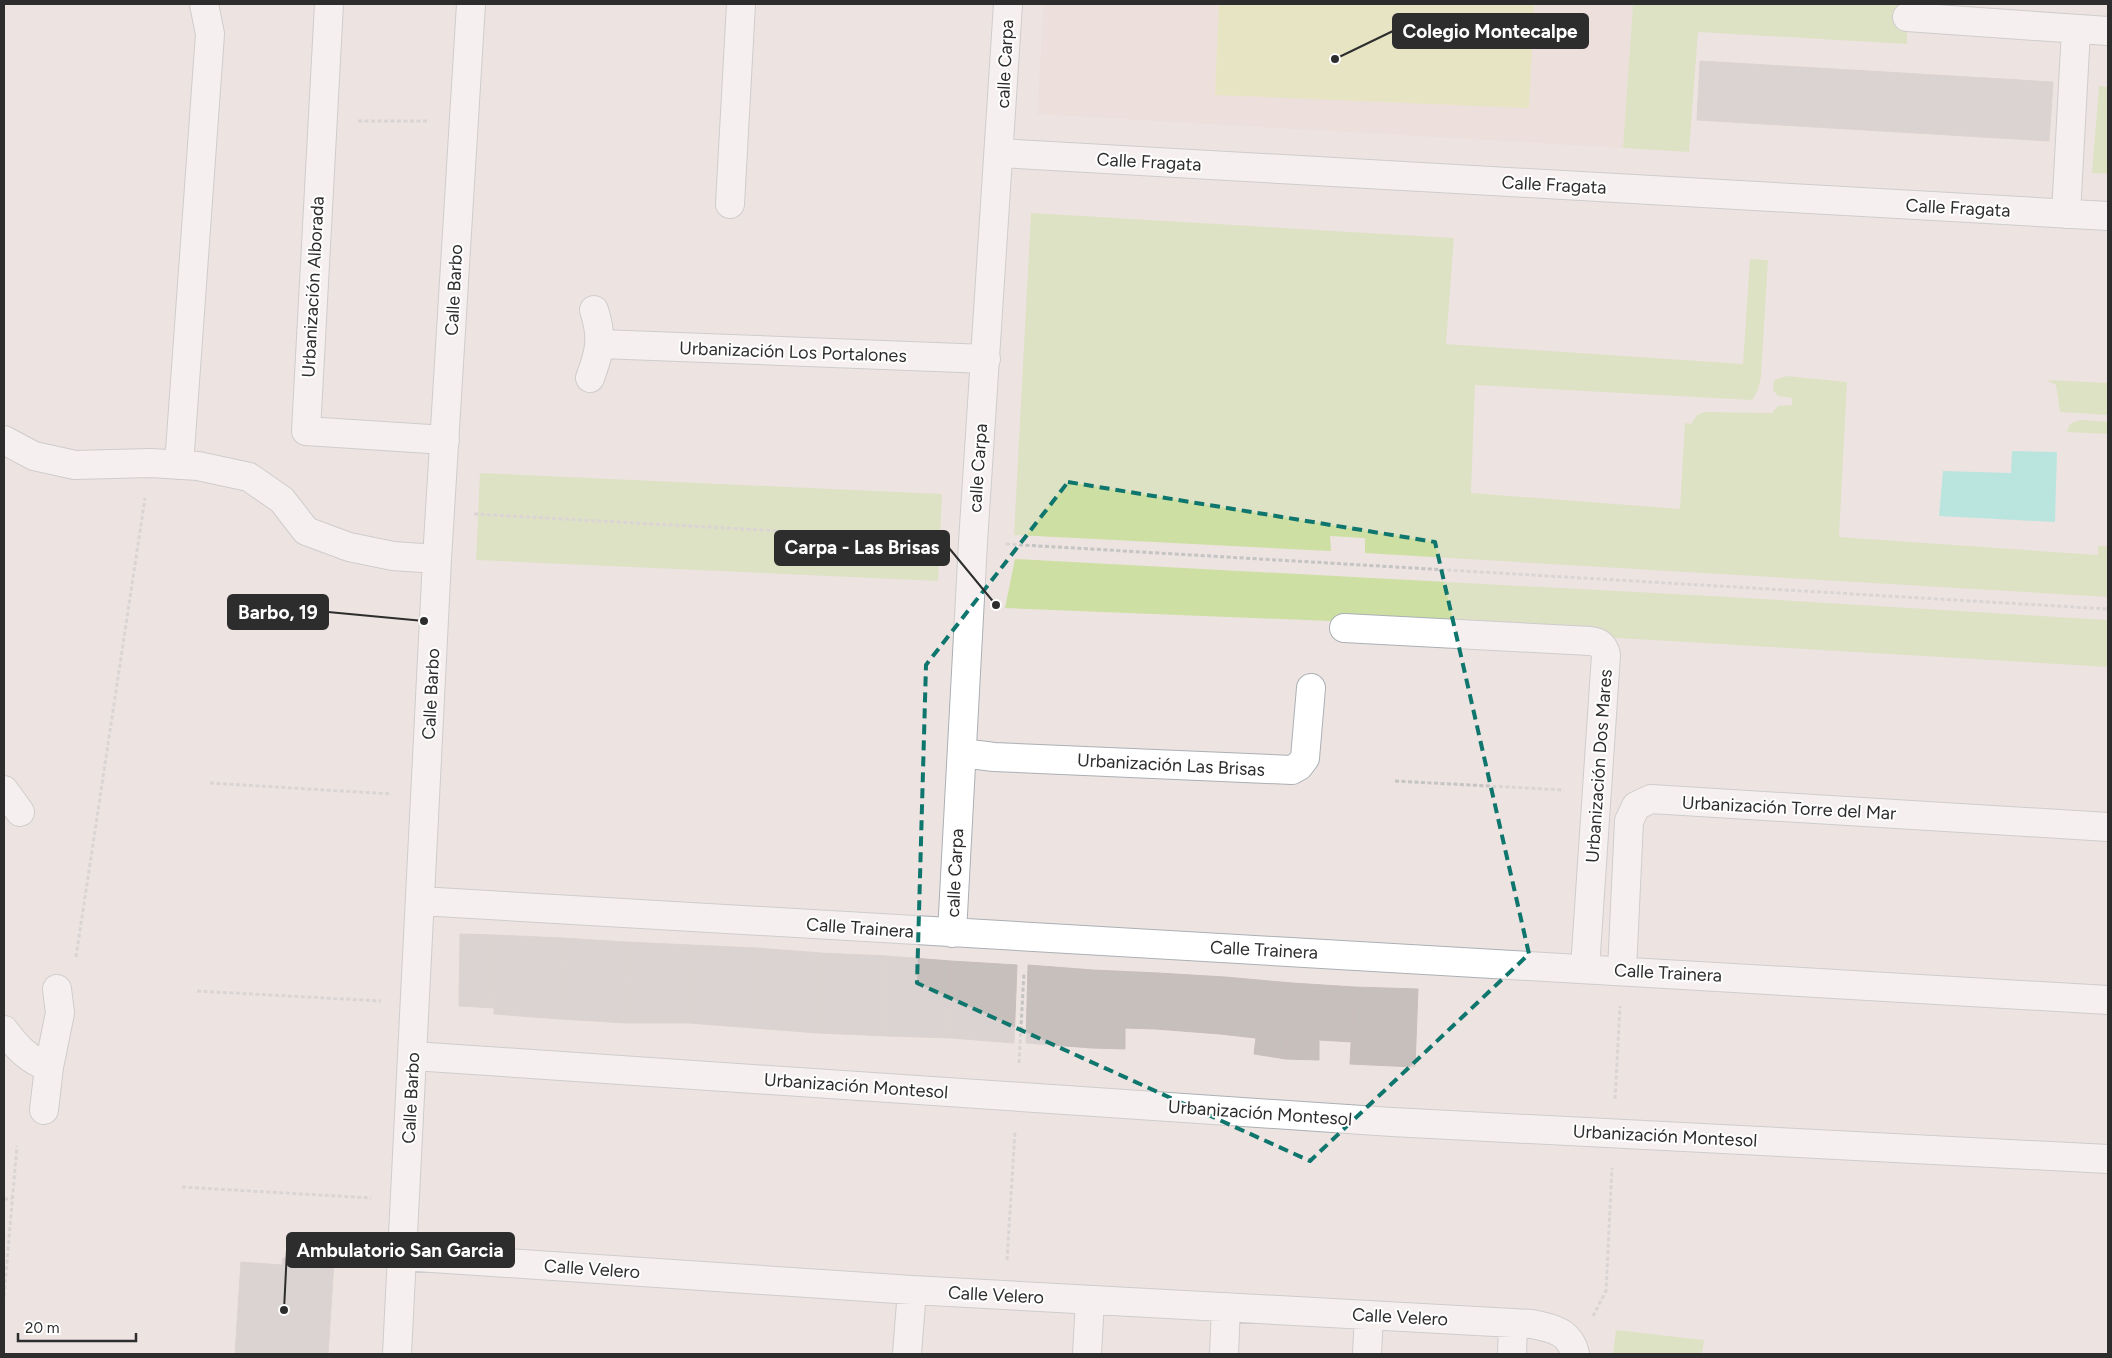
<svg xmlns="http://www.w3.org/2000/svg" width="2112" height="1358" font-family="Figtree,sans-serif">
<rect width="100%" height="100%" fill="#ede3e1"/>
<path fill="#eddad2" d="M1044,4H1633L1623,148L1037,114Z"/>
<path fill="#cddfa2" d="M1633,4H1908L1907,44L1698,32L1689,152L1623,148Z
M2099,86L2108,87V174L2092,173Z
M1031,213L1454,238L1446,344L1743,364L1750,259L1768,260L1761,376L1758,390L1752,400L1475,385L1471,493L1680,509L1685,423L1691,424L1697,415L1705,412L1772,413L1778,406L1792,405V398L1778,396L1773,390L1774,380L1787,376L1847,382L1839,537L2098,555V546H2108V597L1365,553V538L1330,536L1331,551L1014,535Z
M2046,380L2108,383V415L2060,412L2056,385Z
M2082,420L2108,422V434L2067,432C2069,422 2073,422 2082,420Z
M480,473L942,494L938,581L476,560Z
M1015,559L1712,596L2108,620V667L1330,621L1005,608Z
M1616,1330L1704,1340L1702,1354H1613Z"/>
<path fill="#e1e59f" d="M1219,4H1534L1529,108L1215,95Z"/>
<path fill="#7de6dc" d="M2012,451L2057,452L2055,522L1939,516L1943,471L2011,473Z"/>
<path fill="#c6bfbc" stroke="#c9beba" d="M1700,61L2053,82L2049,141L1697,120Z
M460,934L495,935L494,1008L459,1006Z
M495,935L562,938L560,1019L494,1014Z
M562,938L626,942L627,1023L560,1019Z
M626,942L691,945L689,1023H627Z
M691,945L756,948L753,1028L689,1023Z
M756,948L821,953L818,1033L753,1028Z
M821,953L887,956V1036L818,1033Z
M887,956L951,961V1038L887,1036Z
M951,961L1017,965L1014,1043L951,1038Z
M1028,965L1093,970L1092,1048L1026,1043Z
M1093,970L1158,973L1156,1029L1125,1028V1049L1092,1048Z
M1158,973L1225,977L1220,1034L1156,1029Z
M1225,977L1292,983L1286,1059L1254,1054L1256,1038L1220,1034Z
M1292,983L1354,987L1353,1042L1319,1040V1060L1286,1059Z
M1354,987L1418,989L1415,1067L1350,1064Z
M283,1258L334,1262L328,1354H235L241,1262L282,1265Z"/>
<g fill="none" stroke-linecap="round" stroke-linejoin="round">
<defs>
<path id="minor" d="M329,4L306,431L445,440
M1907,17L2108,31
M999,153L2108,216
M730,204L741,4
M2066,214L2076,30
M601,344L986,359
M590,378C600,351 603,338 594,310
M4,440L34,456L75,465L151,463L198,466L249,477L282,500L306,531L349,547L393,556L437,559
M179,465L210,34L204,4
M1344,628L1590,641C1599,642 1604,646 1606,655L1585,968
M962,753L994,757L1292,770L1299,766L1305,758L1311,688
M4,790L20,812
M420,901L2108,1000
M952,933L973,542L1008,4
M1622,970L1629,821L1636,806L1651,799L2108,827
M4,1030C17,1047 28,1060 49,1067L44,1110
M413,1056L1392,1122L2108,1159
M49,1067L60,1013L57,989
M402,1256L912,1290L1532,1324C1553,1328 1570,1332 1575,1354
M397,1354L437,559L471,4
M907,1354L912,1290
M1087,1354L1090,1300
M1224,1354L1226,1307
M1367,1354L1369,1315
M1512,1354L1513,1323"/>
</defs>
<use href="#minor" stroke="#aab0b4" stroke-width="30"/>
<path stroke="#c4c4c4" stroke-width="3" stroke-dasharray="4 2.5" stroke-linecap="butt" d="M358,121H429
M474,514L940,540
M1006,544L2108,609
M1395,781L1564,790
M210,783L392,794
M76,957L145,498
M197,991L381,1001
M1019,1063L1024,972
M1615,1099L1620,1006
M182,1187L371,1198
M4,1199H12
M1007,1260L1015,1131
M4,1296L17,1146
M1593,1316L1606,1291L1612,1168"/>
<use href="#minor" stroke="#fff" stroke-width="28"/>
</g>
<path d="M0 0H2112V1358H0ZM1068,482L1435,542L1529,954L1310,1161L917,983L926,665Z" fill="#ede3e1" fill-opacity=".55" fill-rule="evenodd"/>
<path fill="none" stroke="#0f766e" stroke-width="4" stroke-dasharray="10 6" stroke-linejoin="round" d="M1068,482L1435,542L1529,954L1310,1161L917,983L926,665Z"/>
<g text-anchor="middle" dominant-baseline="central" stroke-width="4" stroke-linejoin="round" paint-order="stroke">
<g font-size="18" fill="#2d2d2d" stroke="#fff">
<text transform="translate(1005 64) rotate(-87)">calle Carpa</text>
<text transform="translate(1149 162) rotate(3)">Calle Fragata</text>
<text transform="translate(1554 185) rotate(3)">Calle Fragata</text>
<text transform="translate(1958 208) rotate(3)">Calle Fragata</text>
<text transform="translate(313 287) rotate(-87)">Urbanización Alborada</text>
<text transform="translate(454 290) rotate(-87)">Calle Barbo</text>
<text transform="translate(793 352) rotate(2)">Urbanización Los Portalones</text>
<text transform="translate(978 468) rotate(-86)">calle Carpa</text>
<text transform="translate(431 694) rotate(-87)">Calle Barbo</text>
<text transform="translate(1171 765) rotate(3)">Urbanización Las Brisas</text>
<text transform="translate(1599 766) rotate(-86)">Urbanización Dos Mares</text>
<text transform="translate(1789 808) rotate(3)">Urbanización Torre del Mar</text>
<text transform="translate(955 873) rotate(-87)">calle Carpa</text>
<text transform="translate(860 928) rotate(4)">Calle Trainera</text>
<text transform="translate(1264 950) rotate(3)">Calle Trainera</text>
<text transform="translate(1668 973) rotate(3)">Calle Trainera</text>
<text transform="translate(856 1086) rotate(4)">Urbanización Montesol</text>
<text transform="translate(411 1098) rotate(-87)">Calle Barbo</text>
<text transform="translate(1260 1113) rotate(4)">Urbanización Montesol</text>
<text transform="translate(1665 1136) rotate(3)">Urbanización Montesol</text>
<text transform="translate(592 1269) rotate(4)">Calle Velero</text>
<text transform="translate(996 1295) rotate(3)">Calle Velero</text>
<text transform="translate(1400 1317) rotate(3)">Calle Velero</text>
</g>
</g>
<path fill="none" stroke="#2d2d2d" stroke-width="2" d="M1335 59L1393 31M996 605L949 548M424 621L328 612M284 1310L287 1250"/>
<g fill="#2d2d2d" stroke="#fff" stroke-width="2">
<circle cx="1335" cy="59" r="5"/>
<circle cx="996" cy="605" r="5"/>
<circle cx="424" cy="621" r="5"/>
<circle cx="284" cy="1310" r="5"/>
</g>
<g fill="#2d2d2d" stroke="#2d2d2d" stroke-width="2">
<rect x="1393" y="14" width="195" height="34" rx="5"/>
<rect x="775" y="531" width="174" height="34" rx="5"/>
<rect x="228" y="595" width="100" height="34" rx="5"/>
<rect x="287" y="1233" width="227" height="34" rx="5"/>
</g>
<g font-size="19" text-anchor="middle" font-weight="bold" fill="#fff">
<text x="1490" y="38">Colegio Montecalpe</text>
<text x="862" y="554">Carpa - Las Brisas</text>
<text x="278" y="619">Barbo, 19</text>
<text x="400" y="1257">Ambulatorio San Garcia</text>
</g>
<rect width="2112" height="1358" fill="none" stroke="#2d2d2d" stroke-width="10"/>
<path d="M18 1333v8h118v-8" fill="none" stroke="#2d2d2d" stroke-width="2.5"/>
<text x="25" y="1333" font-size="15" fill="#2d2d2d" stroke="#ffffff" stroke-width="4" paint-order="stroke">20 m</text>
</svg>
